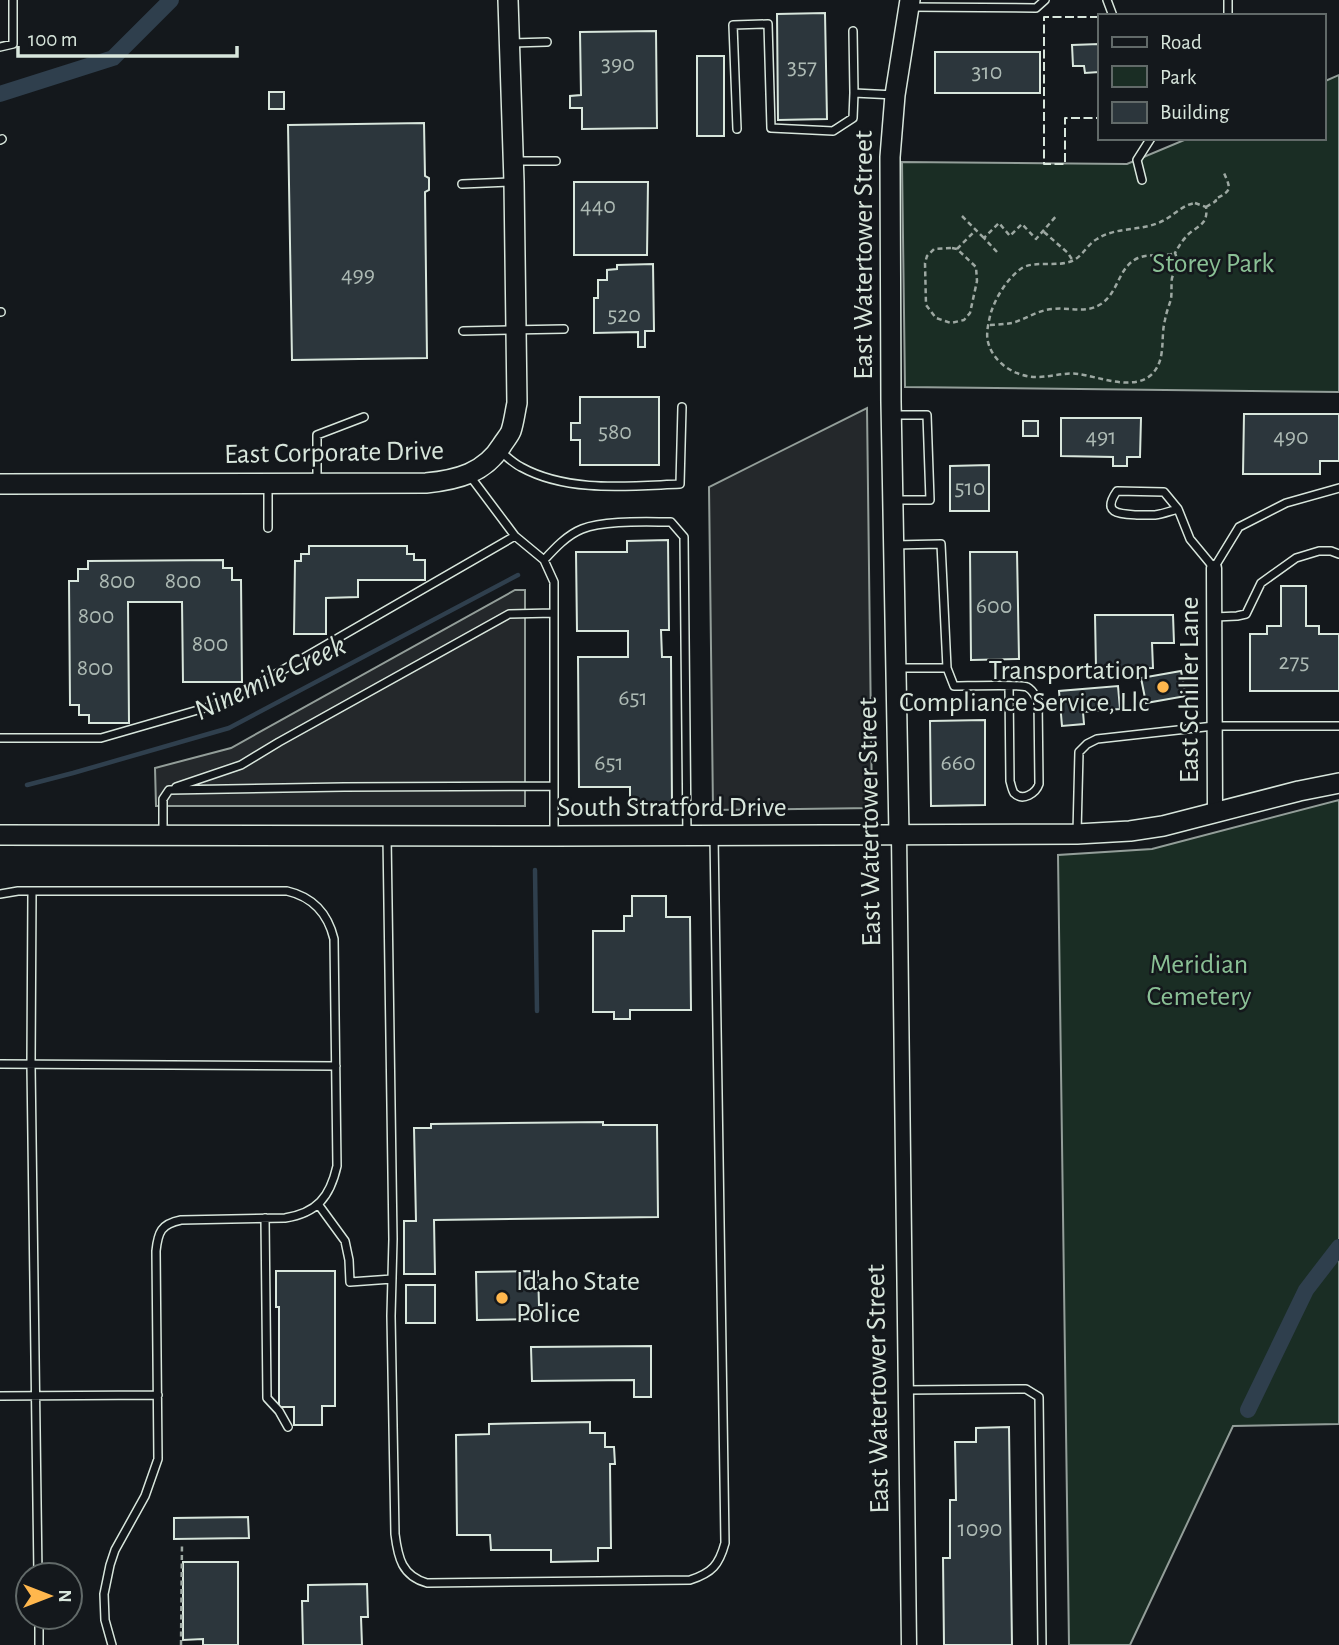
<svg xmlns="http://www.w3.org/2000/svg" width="1339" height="1645" font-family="'Alegreya Sans',sans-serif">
<rect width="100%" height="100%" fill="#14181c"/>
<path fill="#1a2d24" stroke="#939e99" stroke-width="2" d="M1339,75V392L905,387L902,162L1127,164L1189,138H1323V82Z
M1339,800V1424L1233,1426L1130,1645H1069L1058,855L1152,849Z"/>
<path fill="#24282b" stroke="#939e99" stroke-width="2" d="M867,408L872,808L713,810L709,487Z
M515,590H525V806H156L155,768L231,748Z"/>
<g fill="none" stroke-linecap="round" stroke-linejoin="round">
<path stroke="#2f3f4d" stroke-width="4.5" d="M27,785L73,773L229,728L518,575
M535,870L537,1011"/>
<path stroke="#2f3f4d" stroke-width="16" d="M0,94L113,58L171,0
M1248,1410L1306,1290L1339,1247"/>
</g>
<path fill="#2c363c" stroke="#d8e6dc" stroke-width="2" d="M825,13L827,119L778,120L777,14Z
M656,31L657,128L582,129V108H570V96L581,95L580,32Z
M1099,44V72L1085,73L1084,66H1073L1072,45Z
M935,52H1040V93H935Z
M697,56H724V136H697Z
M269,92H284V109H269Z
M424,123L425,176L429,178V190L425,192L427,358L292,360L288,125Z
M574,182H648L647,255H574Z
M653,264L654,331H645V347H638V332L594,333V298H598V280H607V270L617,269V265Z
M580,397H659V465H580V440H571V423H580Z
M1244,414H1339V461H1320V474H1243Z
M1061,418H1141L1140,457H1127V466H1113V457L1061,456Z
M1023,421H1038V436H1023Z
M989,465V511H950V466Z
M668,540L669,630H661L662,657H671L672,805H630V787H579L578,657H628V631H577L576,552H627V541Z
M309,546H407V554H414V560H425V580H358V597L326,598V634H294L295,561H301V554H309Z
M970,552H1017L1019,659L971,660Z
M223,560V568H232V580H241L242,682H183L182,602H128L129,723H89V715H79V705H70L69,581H78V569H88V561Z
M1281,586H1306V626H1319V634H1339V691H1250V634H1267V626H1281Z
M1095,615H1173L1174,643H1152L1153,668L1096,669Z
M1181,671L1186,696L1146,703L1141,678Z
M1118,686L1120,709L1083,712L1084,724L1062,726L1059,691Z
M985,720V805L931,806L930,721Z
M632,896H666V917H690L691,1010H630V1019H614V1012H593V931H624V916H632Z
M603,1122V1125H657L658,1217L434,1220L435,1274H404V1221H416L414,1128H431V1124Z
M276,1271H335V1406H322V1425H294V1407H279V1307H276Z
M538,1271L539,1305H545V1319L477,1320L476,1272Z
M406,1285H435V1323H406Z
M651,1346V1397H634V1380L532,1381L531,1347Z
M590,1422V1433H605V1447H614L615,1464H610L611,1548H598V1561L551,1562V1550H491L490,1535H457L456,1435L489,1434V1424Z
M1009,1427L1012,1645H944L943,1558H950V1500H956L955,1442H976V1428Z
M248,1517L249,1538L174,1539V1518Z
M183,1562H238V1645H203V1639L183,1640Z
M367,1584L368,1617H361L362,1645H303L302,1601H308V1585Z"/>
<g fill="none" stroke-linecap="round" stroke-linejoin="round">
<defs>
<path id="lane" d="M1107,0L1113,16
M1228,0V16
M909,7L1036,8L1045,0
M853,31L854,93L895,95
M512,43L547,42
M0,47L13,44V0
M737,129L733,25L768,24L771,128L833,131L853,118L854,93
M0,140L2,139
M515,161H556
M1142,180L1137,160L1151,138
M462,184L513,182
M0,312H1
M463,331L564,329
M892,415H927L930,500H894
M500,451C506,456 513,463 521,467C568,493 629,486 680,484L682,407
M317,483V435L364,417
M268,487V528
M1178,509C1170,511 1163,514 1155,515C1149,515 1143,515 1137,515C1120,514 1101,514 1117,491L1164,492L1178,509L1190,539L1214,568L1239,527L1286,503L1339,488
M515,536L544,560L554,582V835
M894,545L941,544L947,668H898
M544,560C555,548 567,535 582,529C604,520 646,522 671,522L684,537L687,836
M1215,617L1237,616L1246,614L1261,583L1296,558L1319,551H1331L1339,554
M947,668L954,686C967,686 1020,684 1027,687C1033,690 1035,696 1038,700L1039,784C1036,793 1023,802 1014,793C1012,790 1011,784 1010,781L1009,686
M0,738H101L229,701L515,536L470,476
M176,787L241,765L279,742L509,614L554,613
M163,833V799L169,790L344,787L554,786
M1077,833L1079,752L1087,744L1097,739L1214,726H1339
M387,836L393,1239L391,1316L395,1534C398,1558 402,1576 427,1583L690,1580C712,1573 719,1565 725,1543L714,836
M32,891L31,1065L38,1575
M0,894L18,891H287C313,897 328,914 334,939L337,1166C330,1197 317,1213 285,1218L181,1220C161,1224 158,1232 156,1251L158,1459L145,1496L115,1550L110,1565L104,1594L105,1620L112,1645
M0,1064L336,1066
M318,1204L345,1241L349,1260L350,1282L392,1279
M265,1218L267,1398L279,1411L288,1427
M906,1390L1026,1389L1039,1397L1042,1645
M0,1396L158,1395
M39,1617V1645"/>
<path id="street" d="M1214,568L1215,812
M899,835L909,1645"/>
<path id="secondary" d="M0,484L426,483C457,480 485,473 502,445C505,440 509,436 511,431C514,422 515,412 517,403L514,182L508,0
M0,835L554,836L1077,834L1130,831L1163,826L1299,791L1339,783
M899,835L891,402L890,157L895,95L910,0"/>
</defs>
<use href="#lane" stroke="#d8e6dc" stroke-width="10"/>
<use href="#street" stroke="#d8e6dc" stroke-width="17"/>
<use href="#secondary" stroke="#d8e6dc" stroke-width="22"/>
<path stroke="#9da8a2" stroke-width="2.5" stroke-dasharray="5 3.5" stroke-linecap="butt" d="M1195,203L1206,207C1209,227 1194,226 1185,238C1181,242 1178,248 1175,253C1179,262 1175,269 1172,278C1171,285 1172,292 1171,299C1169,306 1166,313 1165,320C1160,338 1167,360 1151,375C1133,391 1099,377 1079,374C1065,372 1051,377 1036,377C1016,377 993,363 988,342C986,334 988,325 990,316C994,300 1007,278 1022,268C1035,260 1059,268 1074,260C1083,255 1088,244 1097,239C1115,227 1139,231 1158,223C1172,218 1181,205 1195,203Z
M1206,207L1216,201L1215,199C1232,191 1231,189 1224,173
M962,216L984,238
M1044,232L1068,253L1073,261
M952,248L957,249L976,267L977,281L970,313L964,320L951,323L936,318L926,305L925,263L927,256L934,249Z
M957,249L976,230
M997,252L984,238L999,223L1010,236L1022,224L1036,239L1057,215
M990,325C997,325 1005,324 1012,323C1026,319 1038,310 1053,309C1070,307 1085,314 1101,304C1119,292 1118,267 1138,258C1150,253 1163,257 1175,253
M181,1645L182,1543"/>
<use href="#lane" stroke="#14181c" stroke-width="7"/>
<use href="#street" stroke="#14181c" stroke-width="14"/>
<use href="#secondary" stroke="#14181c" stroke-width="19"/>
<path stroke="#d8e6dc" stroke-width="2" stroke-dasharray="9 3.5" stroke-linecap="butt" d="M1099,17H1044V164H1065V118H1099"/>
</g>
<g fill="#ffb74d" stroke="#14181c" stroke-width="2.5">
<circle cx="1163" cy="687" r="7"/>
<circle cx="502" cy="1298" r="7"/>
</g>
<g text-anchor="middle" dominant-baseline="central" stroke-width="5" stroke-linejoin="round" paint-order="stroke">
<g font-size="24" fill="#adbab4">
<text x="618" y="64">390</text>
<text x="802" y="67">357</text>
<text x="987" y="72">310</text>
<text x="598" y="206">440</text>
<text x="358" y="275">499</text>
<text x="624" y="315">520</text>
<text x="615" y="432">580</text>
<text x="1101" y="437">491</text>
<text x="1291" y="437">490</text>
<text x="970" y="488">510</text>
<text x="117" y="581">800</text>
<text x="183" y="581">800</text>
<text x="994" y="606">600</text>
<text x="96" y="616">800</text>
<text x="210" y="644">800</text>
<text x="1294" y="662">275</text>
<text x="95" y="668">800</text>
<text x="633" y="698">651</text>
<text x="609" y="763">651</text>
<text x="958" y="763">660</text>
<text x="980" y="1529">1090</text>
</g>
<g font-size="28" fill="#d8e6dc" stroke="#14181c">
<text transform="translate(864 255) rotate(-90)">East Watertower Street</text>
<text transform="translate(334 453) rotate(-1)">East Corporate Drive</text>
<text transform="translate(1190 690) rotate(-90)">East Schiller Lane</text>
<text x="672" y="808">South Stratford Drive</text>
<text transform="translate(870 822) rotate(-91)">East Watertower Street</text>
<text transform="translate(878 1389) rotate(-91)">East Watertower Street</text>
</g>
<g font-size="28" fill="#8ac095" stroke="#14181c">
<text x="1213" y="264">Storey Park</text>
<text x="1199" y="965">Meridian<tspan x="1199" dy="32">Cemetery</tspan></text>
</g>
<g font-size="28" fill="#d8e6dc" stroke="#14181c" text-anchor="end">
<text x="1149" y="671">Transportation<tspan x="1149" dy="32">Compliance Service, Llc</tspan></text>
<text x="516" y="1282" text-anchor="start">Idaho State<tspan x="516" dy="32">Police</tspan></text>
</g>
<g font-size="30" font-style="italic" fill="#d8e6dc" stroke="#14181c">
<text transform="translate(270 678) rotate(-25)">Ninemile Creek</text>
</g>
</g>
<rect x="1098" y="14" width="228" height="126" fill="#14181c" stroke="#626a69" stroke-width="2"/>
<rect x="1112" y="37" width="35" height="10" fill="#14181c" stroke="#626a69" stroke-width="2"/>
<text x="1160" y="49" font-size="21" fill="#d8e6dc">Road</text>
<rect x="1112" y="66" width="35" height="21" fill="#1a2d24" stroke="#626a69" stroke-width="2"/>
<text x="1160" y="84" font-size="21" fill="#d8e6dc">Park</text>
<rect x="1112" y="102" width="35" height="21" fill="#2c363c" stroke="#626a69" stroke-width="2"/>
<text x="1160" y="119" font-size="21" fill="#d8e6dc">Building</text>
<g transform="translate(49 1596) rotate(90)"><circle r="33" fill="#14181c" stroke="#626a69" stroke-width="2"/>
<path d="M0-5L12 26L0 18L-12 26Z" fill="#ffb74d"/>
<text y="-10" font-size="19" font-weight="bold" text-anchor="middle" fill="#d8e6dc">N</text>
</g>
<path d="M18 46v10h219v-10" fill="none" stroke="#d8e6dc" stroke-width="3.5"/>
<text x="28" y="46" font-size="21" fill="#d8e6dc" stroke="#14181c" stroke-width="5" paint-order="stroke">100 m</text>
</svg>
